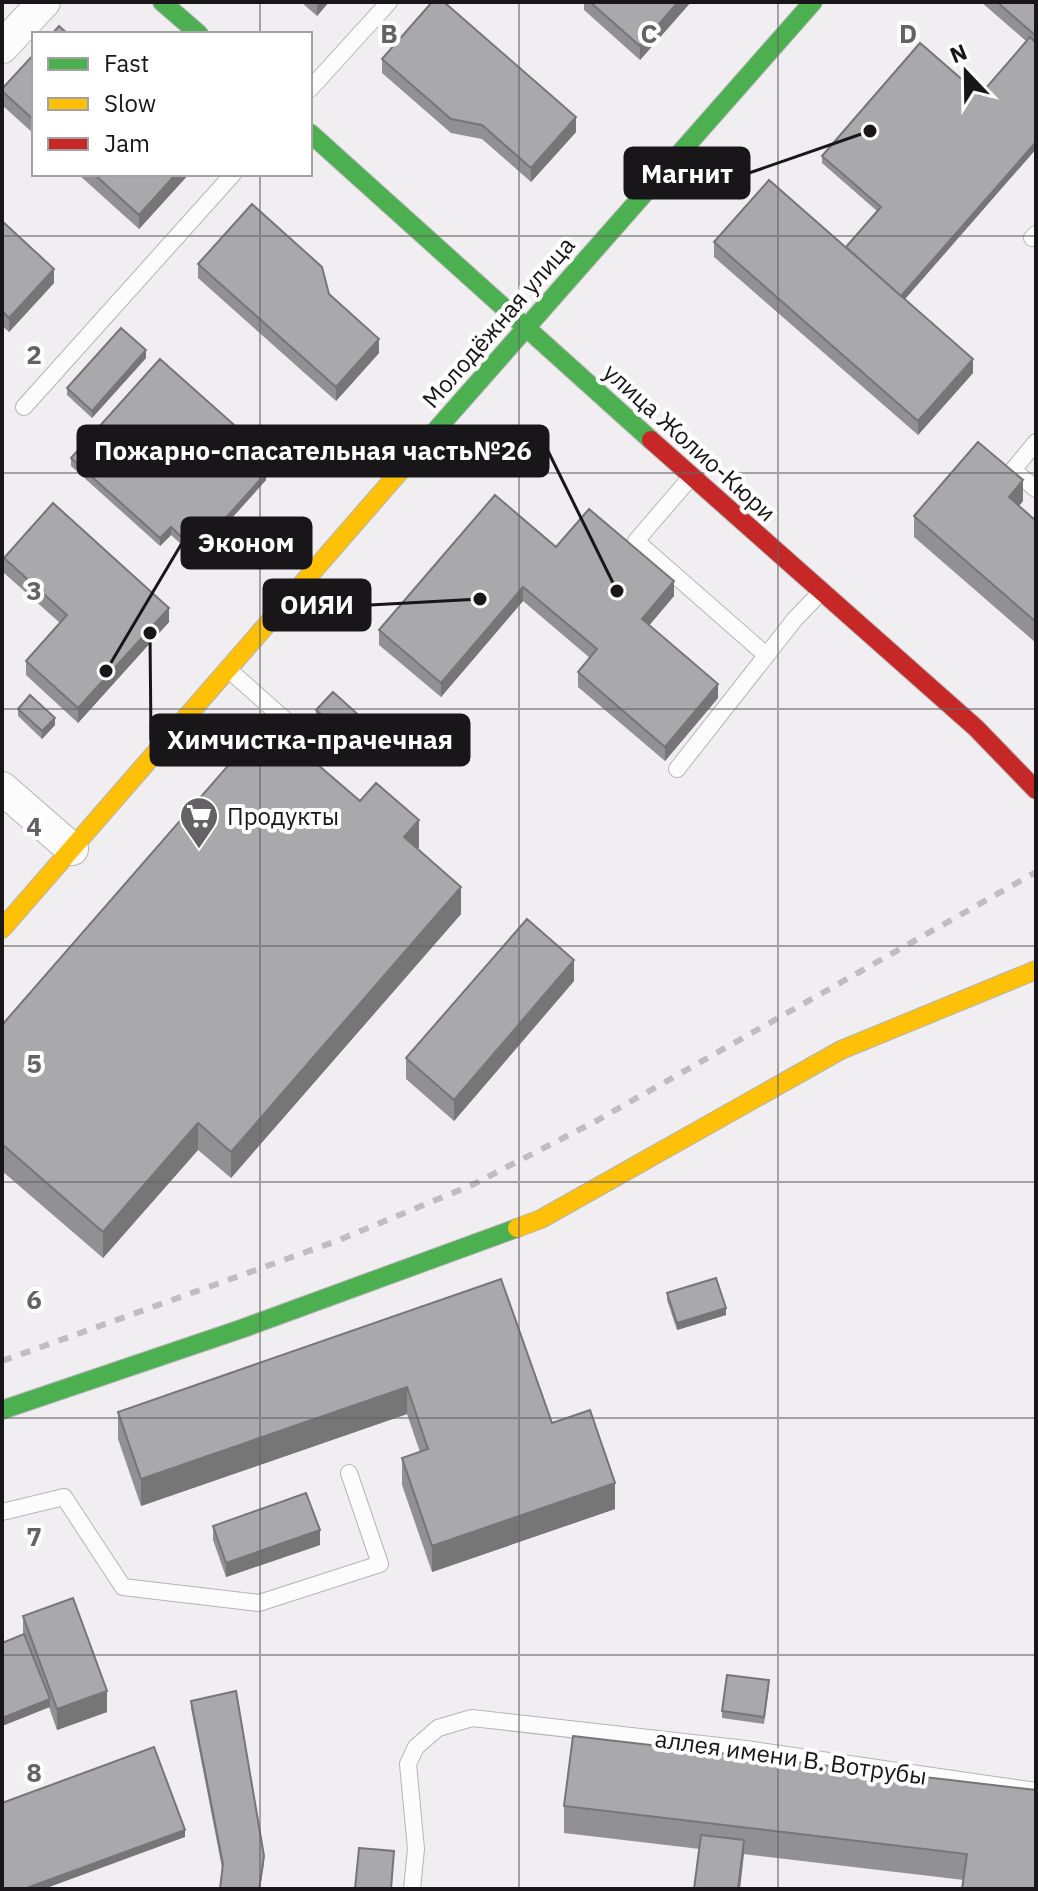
<svg xmlns="http://www.w3.org/2000/svg" width="1038" height="1891" font-family="'IBM Plex Sans',sans-serif">
<rect width="100%" height="100%" fill="#f0eef1"/>
<g fill="none" stroke-linecap="round" stroke-linejoin="round">
<defs>
<path id="lane" d="M310,89L389,2
M1032,238L1036,234
M24,407L233,174
M1036,442L1013,470L1036,489
M691,477L636,541L766,655
M229,670L301,734
M677,769L795,619L821,592
M2,1512L64,1497L123,1587L259,1603L380,1564L349,1473
M412,1889L416,1849L408,1764L416,1747L438,1728L472,1718L746,1749L1036,1791"/>
<path id="street" d="M2,47L44,2
M2,788L72,849"/>
<path id="fast" d="M162,2L199,34
M310,133L651,440
M422,446L813,2
M2,1410L241,1329L517,1228"/>
<path id="slow" d="M2,929L422,446
M517,1228L541,1219L841,1050L1036,970"/>
<path id="jam" d="M651,440L976,728L1036,790"/>
</defs>
<use href="#lane" stroke="#b5b4b6" stroke-width="18"/>
<use href="#street" stroke="#b5b4b6" stroke-width="34"/>
<use href="#fast" stroke="#b5b4b6" stroke-width="20"/>
<use href="#slow" stroke="#b5b4b6" stroke-width="20"/>
<use href="#jam" stroke="#b5b4b6" stroke-width="20"/>
<use href="#lane" stroke="#fdfcfd" stroke-width="16"/>
<use href="#street" stroke="#fdfcfd" stroke-width="32"/>
<use href="#fast" stroke="#4caf50" stroke-width="18"/>
<use href="#slow" stroke="#ffc107" stroke-width="18"/>
<use href="#jam" stroke="#c62828" stroke-width="18"/>
<path stroke="#bfbebf" stroke-width="6" stroke-dasharray="10 10" stroke-linecap="butt" d="M2,1361L334,1242L472,1185L598,1120L1036,872"/>
</g>
<path fill="#919092" d="M301,2H329L317,16Z
M584,2H691L640,60L584,10Z
M981,2H1036V149L905,299L973,373L918,435L714,257V242L846,247L877,211L822,163V156L980,95L1026,41Z
M34,54V134L2,105V89Z
M382,59L576,132L531,182L482,139L451,133L382,73Z
M78,174H189L139,229Z
M2,221L54,283L9,332L2,326Z
M198,264L329,294L379,353L336,401L198,278Z
M146,358L92,418L67,395V388Z
M250,447L244,453L266,480L196,558L171,535L160,546L71,466V458Z
M1023,501L1019,506L1036,521V643L914,537V516Z
M556,547L674,596L649,625L718,698L665,761L578,687V672L590,658L523,601L441,697L379,645V630Z
M4,558L169,622L78,723L26,675V661L60,623L4,573Z
M18,709L55,725L42,739L18,716Z
M316,710L373,735L357,754L316,717Z
M360,801L419,847L417,849L461,914L231,1178L198,1150L103,1258L2,1171V1025Z
M574,981L454,1121L406,1079V1058Z
M501,1279L552,1423L615,1509L432,1572L402,1485V1458L420,1452L407,1414L141,1506L118,1439V1412Z
M667,1293L726,1315L677,1330L667,1300Z
M213,1526L320,1545L226,1577L213,1540Z
M23,1616L107,1712L57,1730L49,1707L2,1726L23,1635Z
M769,1688L764,1724L722,1718V1711Z
M191,1701L264,1864L260,1889H220L222,1868L191,1708Z
M1036,1790L964,1880L564,1833V1806Z"/>
<path fill="#767677" d="M317,2H329L317,16Z
M678,2H691L640,60V46Z
M576,117V132L531,182V168Z
M1036,142V149L898,307V300Z
M176,174H189L139,229V215Z
M54,269V283L9,332V318Z
M379,339V353L336,401V387Z
M146,350V358L92,418V411Z
M973,359V373L918,435V421Z
M250,439V447L240,457V450Z
M266,473V480L196,558V551Z
M1023,480V501L1009,518V497Z
M171,527V535L160,546V538Z
M674,581V596L642,634V619Z
M523,587V601L441,697V683Z
M169,608V622L78,723V708Z
M718,684V698L665,761V747Z
M55,718V725L42,739V731Z
M373,728V735L357,754V746Z
M419,820V847L404,864V837Z
M461,887V914L231,1178V1152Z
M574,960V981L454,1121V1100Z
M198,1123V1150L103,1258V1232Z
M726,1308V1315L677,1330V1323Z
M407,1387V1414L141,1506V1479Z
M615,1483V1509L432,1572V1546Z
M320,1530V1545L226,1577V1563Z
M107,1691V1712L57,1730V1709Z
M50,1699V1707L2,1726V1718Z
M185,1830V1837L44,1889H24Z
M744,1840V1854L740,1889H738Z"/>
<path fill="#a9a8aa" stroke="#767677" stroke-width="2" d="M432,2H444L576,117L531,168L482,125L451,119L382,59Z
M590,2H678L640,46Z
M997,2H1036V36Z
M59,26L68,34H52Z
M1030,37L1036,43V142L901,296L846,247L881,207L822,156L920,43L980,95Z
M34,54V120L2,91V89Z
M94,174H176L139,215Z
M769,180L973,359L918,421L714,242Z
M252,204L322,267L329,294L379,339L336,387L198,264Z
M2,221L54,269L9,318L2,311Z
M121,328L146,350L92,411L67,388Z
M160,359L250,439L240,450L266,473L196,551L171,527L160,538L71,458Z
M978,442L1023,480L1009,497L1036,521V622L914,516Z
M495,495L556,547L589,509L674,581L642,619L718,684L665,747L578,672L597,649L523,587L441,683L379,630Z
M53,503L169,608L78,708L26,661L67,615L4,558Z
M333,692L373,728L357,746L316,710Z
M30,695L55,718L42,731L18,709Z
M267,721L360,801L376,783L419,820L404,837L461,887L231,1152L198,1123L103,1232L2,1144V1025Z
M527,919L574,960L454,1100L406,1058Z
M716,1278L726,1308L677,1323L667,1293Z
M501,1279L552,1423L590,1410L615,1483L432,1546L402,1458L428,1449L407,1387L141,1479L118,1412Z
M306,1493L320,1530L226,1563L213,1526Z
M73,1598L107,1691L57,1709L23,1616Z
M24,1634L50,1699L2,1718V1643Z
M727,1675L769,1680L764,1717L722,1711Z
M236,1691L264,1856L259,1889H220L223,1864L191,1701Z
M573,1736L1036,1790V1889H962L967,1854L564,1806Z
M154,1747L185,1830L24,1889H2V1803Z
M701,1835L744,1840L738,1889H694Z
M359,1848L394,1851L391,1889H355Z"/>
<path fill="none" stroke="#646264" stroke-width="2" stroke-opacity="0.55" d="M260,2V34M519,2V1889M778,2V1889M260,174V1889M2,236H1036M2,473H1036M2,709H1036M2,946H1036M2,1182H1036M2,1418H1036M2,1655H1036"/>
<defs>
<symbol id="supermarket-pin" viewBox="-11 -11 22 30"><path d="M0 17L-7.5 6A9.5 9.5 0 1 1 7.5 6Z" fill="#646264" stroke="#fff"/><path d="M-6-5.5h2.5l.6 2H6L4.5 2H-2.5L-4.4-4H-6ZM-1.5 3.2a1.3 1.3 0 1 0 .1 0ZM3 3.2a1.3 1.3 0 1 0 .1 0Z" fill="#fff"/></symbol>
</defs>
<g fill-rule="evenodd">
<use href="#supermarket-pin" x="177" y="794" width="44" height="60"/>
</g>
<g text-anchor="middle" dominant-baseline="central" stroke-width="8" stroke-linejoin="round" paint-order="stroke">
<g font-size="24" fill="#181618" stroke="#fff">
<text transform="translate(498 322) rotate(-49)">Молодёжная улица</text>
<text transform="translate(690 442) rotate(42)">улица Жолио-Кюри</text>
<text transform="translate(791 1757) rotate(8)">аллея имени В. Вотрубы</text>
</g>
<g font-size="24" fill="#181618" stroke="#fff" text-anchor="start">
<text x="227" y="816">Продукты</text>
</g>
</g>
<g font-size="26" text-anchor="middle" font-weight="bold" fill="#646264" stroke="#fff" stroke-width="8" stroke-linejoin="round" paint-order="stroke">
<text x="389" y="43">B</text>
<text x="649" y="43">C</text>
<text x="908" y="43">D</text>
<text x="34" y="364">2</text>
<text x="34" y="600">3</text>
<text x="34" y="836">4</text>
<text x="34" y="1073">5</text>
<text x="34" y="1309">6</text>
<text x="34" y="1546">7</text>
<text x="34" y="1782">8</text>
</g>
<path fill="none" stroke="#181618" stroke-width="3" d="M870 131L749 173M617 591L548 451M106 671L182 543M480 599L370 605M150 633L151 740"/>
<g fill="#181618" stroke="#fff" stroke-width="3">
<circle cx="870" cy="131" r="8"/>
<circle cx="617" cy="591" r="8"/>
<circle cx="106" cy="671" r="8"/>
<circle cx="480" cy="599" r="8"/>
<circle cx="150" cy="633" r="8"/>
</g>
<g fill="#181618" stroke="#181618" stroke-width="3">
<rect x="625" y="148" width="124" height="50" rx="8"/>
<rect x="78" y="426" width="470" height="50" rx="8"/>
<rect x="182" y="518" width="129" height="50" rx="8"/>
<rect x="264" y="580" width="106" height="50" rx="8"/>
<rect x="151" y="715" width="318" height="50" rx="8"/>
</g>
<g font-size="26" text-anchor="middle" font-weight="bold" fill="#fff">
<text x="687" y="183">Магнит</text>
<text x="313" y="460">Пожарно-спасательная часть№26</text>
<text x="246" y="552">Эконом</text>
<text x="317" y="614">ОИЯИ</text>
<text x="310" y="749">Химчистка-прачечная</text>
</g>
<rect width="1038" height="1891" fill="none" stroke="#181618" stroke-width="8"/>
<rect x="32" y="32" width="280" height="144" fill="#ffffff" stroke="#a3a2a3" stroke-width="2"/>
<rect x="48" y="58" width="40" height="12" fill="#4caf50" stroke="#a3a2a3" stroke-width="2"/>
<text x="104" y="72" font-size="24" fill="#181618">Fast</text>
<rect x="48" y="98" width="40" height="12" fill="#ffc107" stroke="#a3a2a3" stroke-width="2"/>
<text x="104" y="112" font-size="24" fill="#181618">Slow</text>
<rect x="48" y="138" width="40" height="12" fill="#c62828" stroke="#a3a2a3" stroke-width="2"/>
<text x="104" y="152" font-size="24" fill="#181618">Jam</text>
<g transform="translate(966 72) rotate(338)" stroke="#ffffff" stroke-width="6" paint-order="stroke">
<path d="M0-6L14 30L0 20L-14 30Z" fill="#181618"/>
<text y="-12" font-size="22" font-weight="bold" text-anchor="middle" fill="#181618">N</text>
</g>
</svg>
